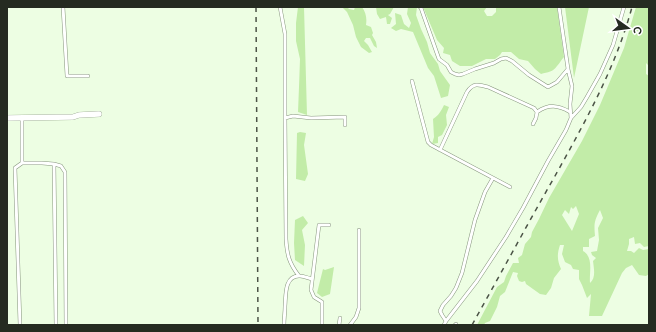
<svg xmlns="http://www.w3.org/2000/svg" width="656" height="332" font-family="Raleway,sans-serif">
<rect width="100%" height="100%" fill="#edfee3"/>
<path fill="#c2eca8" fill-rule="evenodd" d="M298,7H304L307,115L298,112L299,87L300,59L296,41V23Z
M342,7H347L349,9L354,10L355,7H362C366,13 367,18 366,25L371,27L373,33L372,35L376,42L377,48L374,46L370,38H366L364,41L368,45L372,52L369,53L361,47L356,37L353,25L347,12Z
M376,7H394L390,14L388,15L392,18L390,24H387L386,17L380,19L377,14Z
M408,7H417L416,15L421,29L427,42L430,53L438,64L440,71L450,85L448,96L441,98L434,76L428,68L413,32L401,29L396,31L391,28L396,24L395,13L401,15L404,24L409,28L411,23L407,14Z
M423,7H487L484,11L487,16H492L496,12V7H557L564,57C561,60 560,63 557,66C553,72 548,72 541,74L535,69L528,61L519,59L511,52H502L500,55L495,59H486L472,66H460L452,61L450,55L443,53L444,48L437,40Z
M565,7H589L574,78Z
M636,7H649V66L646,63V74L649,76V246L644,247L640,243L635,244L634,237L629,239V244L627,251H631L634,253L639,248L643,250L649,249V274L646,276L639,275L632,265L626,268L622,273L602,316H589L591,294L587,298L582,285L579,279V270L573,269L571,265L565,262L562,254L564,245H560C557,254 557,260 561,269L554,278L551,288L546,295L540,294L526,284L525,281L522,282L519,281L517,276L518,273L513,272L505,292L500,296L497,307L490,321L485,323L484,325H477L497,287L504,282L506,276L513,263H519L518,258L522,255L525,244L531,237L532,232L539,219L549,198L582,141L600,105L624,48ZM576,206L579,214L572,231L562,215L565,210L569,214L571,207L573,209ZM600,210L603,218L598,228L599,240L597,251L591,252L592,255L596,258L593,261C594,269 596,278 590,283C589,273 594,257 583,251V247H589V239L595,236C594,224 594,221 600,210Z
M444,105L449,107L446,115L447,125L442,135L438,137V143L432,144L434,137L433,119C439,115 441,111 444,105Z
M300,132L306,133L304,145L308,174L305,181L296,179L297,133Z
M303,216L308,223L302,230L305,245L304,266L295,260L294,243L295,220Z
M334,267L330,294L322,297L317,293L323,269L325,270Z"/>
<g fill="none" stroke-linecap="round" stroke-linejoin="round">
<defs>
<path id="service" d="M63,7L67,76H88
M280,7L285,34V118L286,239C287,255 289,263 299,276
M420,7L421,8L439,59L447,65L451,72L455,74L459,75L463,74L475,69L494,63L501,59L506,58L512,61L529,75L548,87L557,82L568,69
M559,7L568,69L572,86L570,104L571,118
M412,81L428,142L431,145L510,187
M537,112C549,104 558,105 570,112
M285,118L293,116L311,118L345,117V125
M440,150L467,92C473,83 478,84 488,87L534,108L537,112L536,118L533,124
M22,163V118
M54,164L56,325
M446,321L442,315L440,311L443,305L451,296L456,288L462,273L475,220L485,192L493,178
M20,325L15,168L22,163H42L54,164L61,166L65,172L66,325
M284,325C284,319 285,312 285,306C286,296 284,275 300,276C304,276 308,278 312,279
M322,325V302L314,297L311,290L319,225H329
M339,325L340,318
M350,325L356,317L359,308V230
M444,325L446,321L477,281L506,237L523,208L548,161L566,130L571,118L581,107L587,97L600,74L613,45L624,7
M455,325L456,324"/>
<path id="minor" d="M7,118L73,117L79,115L99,114"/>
</defs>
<use href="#service" stroke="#86957d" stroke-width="4"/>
<use href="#minor" stroke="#86957d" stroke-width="6"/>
<use href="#service" stroke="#fff" stroke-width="3"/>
<use href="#minor" stroke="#fff" stroke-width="5.5"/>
<path stroke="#4b5346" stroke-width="1.5" stroke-dasharray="5 5" stroke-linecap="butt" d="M256,7L258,325
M472,325C500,275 527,225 555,176C585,122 616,67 632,7"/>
</g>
<rect width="656" height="332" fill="none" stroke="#252b21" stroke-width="16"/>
<g transform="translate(628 28) rotate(104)" stroke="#ffffff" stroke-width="3" paint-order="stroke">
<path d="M0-3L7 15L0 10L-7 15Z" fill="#252b21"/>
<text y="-6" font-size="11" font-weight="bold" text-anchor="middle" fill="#252b21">С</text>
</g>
</svg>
